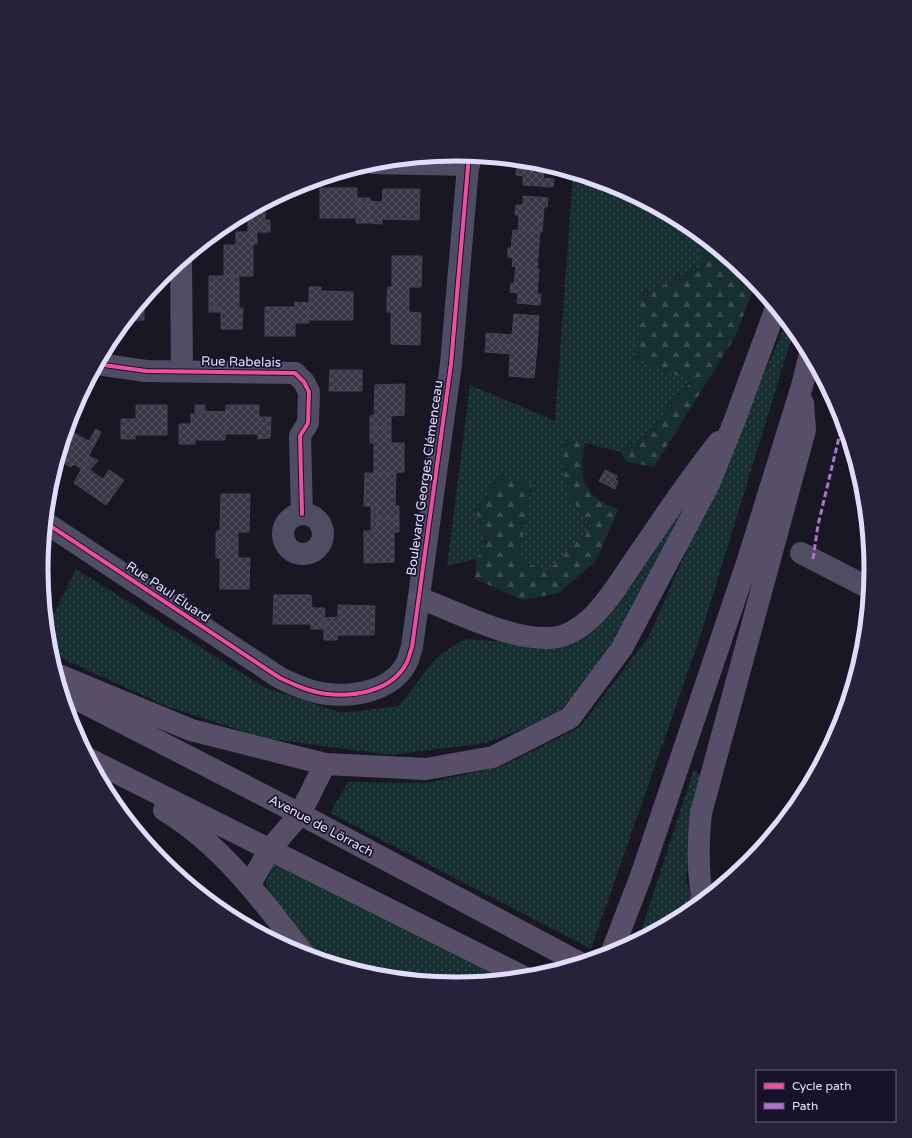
<svg xmlns="http://www.w3.org/2000/svg" width="912" height="1138" font-family="'Varela Round',sans-serif">
<defs>
<pattern id="grass-dots" width="8" height="8" patternUnits="userSpaceOnUse"><rect width="8" height="8" fill="#172f30"/><path d="M2 2h.1M6 6h.1" fill="none" stroke="#384d4f" stroke-width="1.8" stroke-linecap="round"/></pattern>
<pattern id="forest-firs" width="22" height="20" patternUnits="userSpaceOnUse"><rect width="22" height="20" fill="#172f30"/><path d="M5 1l3.5 6h-7zM16 11l3.5 6h-7z" fill="#384d4f"/></pattern>
<pattern id="building-cross-hatch" width="8" height="8" patternUnits="userSpaceOnUse"><rect width="8" height="8" fill="#393645"/><path d="M0 0l8 8M0 8l8-8" fill="none" stroke="#555261"/></pattern>
</defs>
<rect width="100%" height="100%" fill="#1a1724"/>
<path fill="url(#grass-dots)" d="M573,173L615,186L687,224L700,235V267L640,297L692,381L641,439L620,452L567,438V493L591,527L546,572L518,559L532,484L475,507L486,546L476,559L447,566L470,385L555,421Z
M787,321L794,330L699,640L591,949L330,813L348,782L427,783L503,766L580,727L649,636Z
M684,508L599,668L554,717L486,743L391,755L264,738L166,706L50,653L49,650L47,627L76,569L264,687L342,713L399,706L436,658L464,639L566,646L600,623Z
M694,769L700,775L686,879L695,908L686,914L638,940Z
M275,860L502,979L456,984L375,976L313,957L268,900L266,882Z"/>
<path fill="url(#forest-firs)" d="M700,235L750,276L756,283L735,337L654,467L627,462L620,452L641,439L692,381L637,361L640,297L700,267Z
M567,438L585,442C579,478 581,495 618,509L596,561L559,593L523,600L475,579L476,559L486,545L475,507L501,477L532,484L519,559L546,572L591,527L567,493L561,453Z"/>
<path fill="url(#building-cross-hatch)" stroke="#474356" d="M521,160L545,164L543,178L554,179L553,187L523,185V176L516,175L517,165H521Z
M320,188H357V205H370V223H356V218H320Z
M383,189H420L419,220L382,219V224L370,223V205H382Z
M523,196L548,198L547,207H544L542,232L518,230L519,215H515L516,205H523Z
M357,198H370V205H357Z
M370,201L382,202V205H370Z
M265,203V220H270V232H248V218H236Z
M513,230L540,232L537,269L512,266L513,258L508,257V248H511Z
M236,232H257V244H253V276H224V245H236Z
M392,256H422L421,287H409V299L387,298L388,287H392Z
M516,267L539,269L537,294H541L540,305L517,303L518,293L510,292L511,283H514Z
M209,276H239V308H243L242,329H221V308H209Z
M309,287H321V291L353,292V320H309Z
M144,298V320L126,321Z
M387,298L409,299V312L421,313L420,345L391,344V312H387Z
M295,302L309,303V323H295V336H265V307H295Z
M209,308H221V312H209Z
M514,314L539,316L537,347L486,343V333L512,335Z
M486,343L537,347L534,378L509,376L510,354L485,352Z
M330,370H362V391H329Z
M405,384L404,415L391,416V428H370V416L374,415L375,385Z
M136,405H167V435H135V439H121V419H136Z
M195,405H205V411H195Z
M226,405H259V417H271L270,438L258,439V434H225Z
M195,411L226,412L225,440H195V444H179V424H191V414H195Z
M370,428H391V443H404V472L374,473V443H370Z
M96,429L101,432L82,469L74,464L71,467L64,463L65,460L59,456L62,445L70,431L89,441Z
M88,456L98,460L90,470L103,479L109,470L124,480L106,505L74,483Z
M605,470L617,476L615,480L618,481L615,489L599,481Z
M365,473H396L395,506H399V519H377L378,506H364Z
M221,494H250L249,532H238V544H216V531H220Z
M371,506H378L377,519H371Z
M371,519H377V531H371Z
M377,519H399V532H394V562L364,563V531H377Z
M216,544H238V558H250L249,589H220V558H216Z
M274,595H311L312,608H325L324,629H311V624H273Z
M338,605L375,606L374,635H337V640H324V618L338,617Z"/>
<g fill="none" stroke-linecap="round" stroke-linejoin="round">
<path stroke="#4f4d64" stroke-width="22" d="M373,163L469,165
M181,261L182,370
M97,364L146,371L295,373L304,382L309,392L308,423L300,436L302,514
M283 534a20 20 0 1 1 40 0a20 20 0 1 1-40 0Z
M46,523L280,678C295,685 310,692 327,694C355,697 391,691 406,664C409,659 410,652 412,647L451,364L469,155
M801,553L869,588"/>
<path stroke="#574e68" stroke-width="22" d="M419,598C458,612 506,639 548,638C565,638 579,629 591,618C609,601 622,578 636,558C663,519 689,479 719,442
M56,674L191,730L325,764L426,769L493,757L570,718L622,648L709,484L734,422L776,308
M61,691L300,814L580,963
M89,759L524,977
M164,810C222,845 263,901 304,954
M250,884L270,849L300,814L325,764
M703,900C697,872 698,842 701,813L805,430L803,403
M611,954L641,876L748,560L802,386L810,354"/>
<path stroke="#b36fd0" stroke-width="3" stroke-dasharray="6 3" stroke-linecap="butt" d="M813,559L818,525L843,421"/>
<defs>
<path id="cycleway" d="M97,364L146,371L295,373L304,382L309,392L308,423L300,436L302,514
M46,523L280,678C295,685 310,692 327,694C355,697 391,691 406,664C409,659 410,652 412,647L451,364L469,155"/>
</defs>
<use href="#cycleway" stroke="#171229" stroke-width="6"/>
<use href="#cycleway" stroke="#ef4d9e" stroke-width="4"/>
</g>
<g text-anchor="middle" dominant-baseline="central" stroke-width="3.5" stroke-linejoin="round" paint-order="stroke">
<g font-size="13" fill="#e1dcfd" stroke="#171229">
<text transform="translate(241 362) rotate(1)">Rue Rabelais</text>
<text transform="translate(425 478) rotate(-82)">Boulevard Georges Clémenceau</text>
<text transform="translate(168 592) rotate(34)">Rue Paul Éluard</text>
<text transform="translate(321 826) rotate(28)">Avenue de Lörrach</text>
</g>
</g>
<path d="M0 0H912V1138H0ZM48 569a408 408 0 1 1 816 0a408 408 0 1 1-816 0Z" fill="#27223a" fill-rule="evenodd"/>
<path fill="none" stroke="#e1dcfd" stroke-width="5" d="M48 569a408 408 0 1 1 816 0a408 408 0 1 1-816 0Z"/>
<rect x="756" y="1070" width="140" height="52" fill="#171229" stroke="#68637e"/>
<rect x="764" y="1083" width="20" height="6" fill="#ef4d9e" stroke="#68637e"/>
<text x="792" y="1090" font-size="12" fill="#e1dcfd">Cycle path</text>
<rect x="764" y="1103" width="20" height="6" fill="#b36fd0" stroke="#68637e"/>
<text x="792" y="1110" font-size="12" fill="#e1dcfd">Path</text>
</svg>
